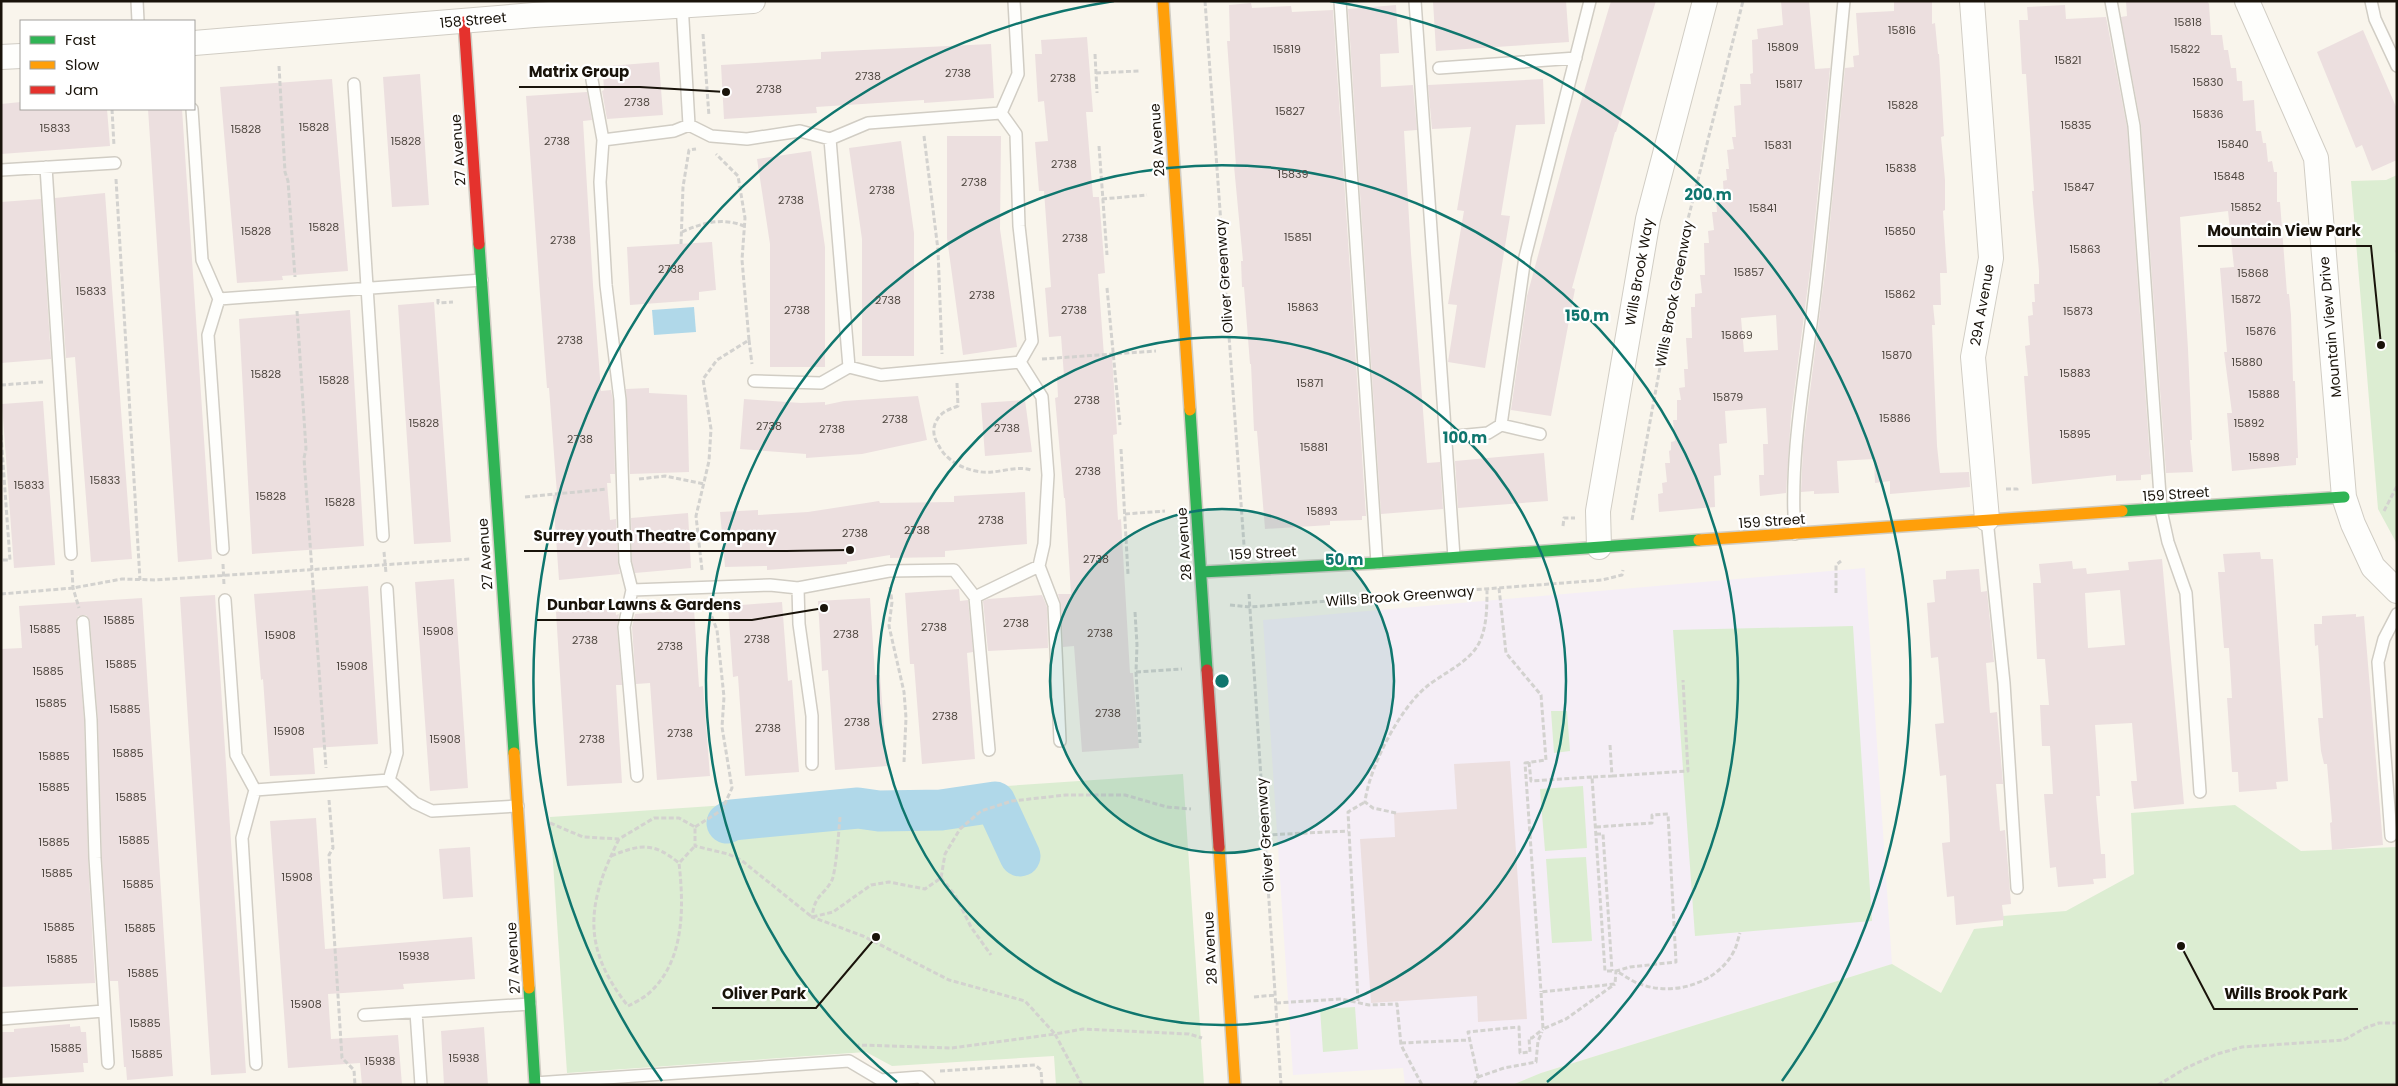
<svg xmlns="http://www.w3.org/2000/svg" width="2398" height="1086" font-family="Poppins,sans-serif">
<rect width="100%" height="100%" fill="#f9f5ec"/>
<path fill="#f5eef6" d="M1865,568L1892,964L1541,1073L1512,1085H1405L1403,1068L1293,1075L1263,620Z"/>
<path fill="#dcedd2" d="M2397,175V544L2378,509L2351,181L2386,180Z
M1853,626L1872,921L1695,936L1673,630Z
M1551,711H1567L1570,751L1554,753Z
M1183,774L1204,1085H1056L1054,1056L892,1066L866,1052L567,1073L550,817Z
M1583,786L1587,848L1545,851L1540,789Z
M2235,805L2301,851L2397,847V1085H1512L1541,1073L1892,964L1941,993L1974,929L2003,926V916L2066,911L2134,874L2131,813Z
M1586,857L1592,941L1552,943L1546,859Z
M1355,1007L1358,1049L1323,1052L1320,1009Z"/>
<path fill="#b0d8e9" d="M694,307L696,332L654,335L652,310Z"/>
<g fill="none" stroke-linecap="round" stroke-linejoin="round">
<path stroke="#b0d8e9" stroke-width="41" d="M727,823L732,820L858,808L879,811L941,810L995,802L1020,856"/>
</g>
<path fill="#ecdfdf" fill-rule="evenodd" d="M1433,1H1566L1569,42L1436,51Z
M1611,1H1656L1616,132H1615L1572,288L1575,289L1551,416L1511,410L1527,296L1570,138Z
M1781,1H1809L1815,69L1830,68L1811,262L1791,416L1786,493L1760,496L1759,475H1764L1763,444H1768L1766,408L1725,411L1727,443L1719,444L1721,475L1714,476L1715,507L1659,512L1658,494L1663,493L1662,483L1667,482L1665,463H1670L1669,451L1671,450V442L1675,441L1673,420H1677V400H1681L1679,388L1685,387L1684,369H1688L1686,338H1692L1691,307H1695V294L1702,293L1700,275H1705L1704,243H1709L1708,231L1714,230L1712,212H1717L1716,199L1724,198L1723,181L1727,180L1726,169H1729L1727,150L1734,149L1732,137H1736L1734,106L1741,105L1740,84H1751L1750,74L1753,73L1752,40L1758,39L1757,29L1783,25ZM1776,315L1778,350L1744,352L1741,318Z
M1894,1H1932V24L1935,23L1938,54H1939L1944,136L1941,137L1945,180V210L1943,211L1947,273H1940L1941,305H1933L1935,325H1932L1937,446L1940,473L1969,472L1970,487L1890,494V481L1875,483L1874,459L1837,461L1839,493L1814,494V491L1801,492L1803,447L1826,264L1845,68L1854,67L1853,56L1859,55L1856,13L1894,11Z
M2126,1H2207L2209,4L2211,35H2222L2224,50H2228L2231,68H2236L2237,81H2242L2243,101L2254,100L2256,131H2261L2263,143H2266L2268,162L2272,161L2274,172H2277V202H2280L2287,294H2289L2291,315L2293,381H2295L2298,458H2296V465L2232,471L2227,413H2232L2224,352H2227L2220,268L2234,267L2228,211L2180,217L2188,349L2192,440H2190L2193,472L2166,473L2141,125L2121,17L2127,16Z
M1251,3L1252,8L1291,6L1292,12L1333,10L1366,516H1362V520L1330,521V525L1265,529L1257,431H1254L1251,364H1250L1244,287H1242L1241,261H1243L1234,166H1236L1227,41H1230L1229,5Z
M1396,5L1399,53L1380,54L1381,87L1413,85L1417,130L1404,131L1411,253L1427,463L1440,462L1443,509L1381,514L1348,9Z
M2065,5L2066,19L2106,17L2127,127L2151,474L2141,475V480L2116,481V475L2032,484L2024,376H2028L2025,346L2030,345L2028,316L2033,315L2032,302H2035L2034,284H2039V271L2032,191H2034L2026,74H2022L2019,20H2028L2027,7Z
M2363,30L2397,109V160L2372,171L2362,145L2356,148L2317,52Z
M1087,37L1093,112H1086L1093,197H1099L1105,273L1098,274L1104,356H1112L1117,434L1113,435L1118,520L1121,519L1130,673H1133L1139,748L1082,752L1074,646L1063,647L1061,605L1058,594H1071L1065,498H1064L1055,398L1058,397L1057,376H1064L1061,336L1049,337L1045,288L1051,287L1044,191H1039L1035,142L1048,141L1044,101L1038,102L1035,54H1042L1041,40Z
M991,44L994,98L924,103V100L816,107L817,113L724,119L721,65L821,59V52Z
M659,62L663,115L607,119L602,91L604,90L603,74H610L609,66Z
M420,74L429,205L392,207L383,77Z
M332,79L348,271L282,276L283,280L237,283L220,87Z
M1543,79L1545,124L1516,125L1501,215L1510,216L1485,368L1448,362L1457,305L1448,304L1464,211L1457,210L1471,127L1432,129L1428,85Z
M587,92L592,120L583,121L593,285L601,391L611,390L613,401L615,474H610L611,483H607L610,520L616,519L618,562L620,574L559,580L553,495L557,494L549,388H547L540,295L526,96Z
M21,102V109H107L110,146L1,154V104Z
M148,109H182L212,559L178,562Z
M947,136H1001L1000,229L1017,347L963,355L947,238Z
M901,141L914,233V356H862V239L849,148Z
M811,151L825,247V367H770V244L757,159Z
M105,193L132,559L91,562L75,357L66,358L55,198Z
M41,199L51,359L1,363V202Z
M712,242L716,290L699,292V300L630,305L627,247Z
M434,302L451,542L414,544L398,305Z
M350,310L364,546L252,554L239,319Z
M649,388V393L687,395L689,472L630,474L626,389Z
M918,396L927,440L862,454L806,458V454L740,449L744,399L801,403L825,402V405L844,401Z
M1025,400L1032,452L985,456L981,403Z
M43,401L55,565L14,568L2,404Z
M1544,453L1548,501L1458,508L1455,461Z
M1025,492L1027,544L945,551V557L890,558V555L847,562V564L767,570V566L725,567L720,512L758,510V515L808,512L879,501L880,503L954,502V496Z
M688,513L691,568L635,573L632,561L631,518Z
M2260,552L2261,559H2273L2288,781L2276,782L2277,789L2239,792L2238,772H2232L2227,698H2232L2229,648H2224L2218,572H2225L2223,554Z
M2162,559L2184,804L2134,809L2131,781H2137L2132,723L2095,725L2100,796H2096L2101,854H2105L2106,878L2093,879L2094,884L2058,887L2056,867L2050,868L2044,794H2053L2050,746H2042L2040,705H2049L2045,659H2037L2033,583H2041L2039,564L2072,561L2073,569L2086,568L2087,574L2129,570L2128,562ZM2120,590L2125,645L2088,648L2085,593Z
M1979,569L1981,592L1987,591L1994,662L1986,663L1990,713L1997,712L2003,784H1996L2000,831L2005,830L2011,904L2002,905L2004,920L1956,925L1954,896L1947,897L1942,843L1950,842L1949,816L1946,775L1940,776L1935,724L1944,723L1938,657L1931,658L1927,603L1935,602L1933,580L1946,579V571Z
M454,579L468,788L430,791L415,582Z
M368,586L378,744L313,748L315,774L270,776L263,679L261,680L254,594Z
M959,589L960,601L968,600L973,652L967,653L975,759L922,764L914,664H910L905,593Z
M215,595L246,1073L211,1075L180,597Z
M1042,595L1047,607L1048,648L988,651L983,601L988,599Z
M142,598L173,1076L127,1080L126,1067H124L118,981H110L102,858L98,720L90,621L86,615L78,616L76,623L84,720L88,858L95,983L1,987V649L22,648L19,606Z
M870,598L875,675H880L887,766L835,770L828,670L822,671L818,601Z
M782,602L788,681L792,680L799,772L745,776L738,676L733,677L728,606Z
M615,608L616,615L619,614L617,628L622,685H616L622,783L567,786L556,612Z
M694,609L699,687L703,686L710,776L657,780L650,683L636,684L632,627L635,614Z
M2356,614V617L2364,616L2383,845L2332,850L2330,823L2332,822L2327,764H2324L2321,751L2318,718H2323L2318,645L2315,646L2314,624H2322V616Z
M1510,761L1527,1019L1478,1022L1477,996L1371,1003L1360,839L1395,837L1394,813L1457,809L1454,764Z
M316,818L325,949L472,937L475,979L403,984L404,989L328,994L331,1039L398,1035L402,1085H362L360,1063L288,1068L270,821Z
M470,847L473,897L443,899L439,849Z
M70,1024V1027L80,1026L81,1032H86L88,1063H83L84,1072L1,1078V1032H14V1029Z
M484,1027L488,1085H444L441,1031Z"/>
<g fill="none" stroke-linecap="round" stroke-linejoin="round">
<defs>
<path id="lane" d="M137,1L138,21
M1014,1L1018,74L1001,113L1016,134L1019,226L1032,341L1020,362L1042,397L1048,475L1044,544L1039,566L1054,605L1060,741
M1340,1L1377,563
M1415,1L1454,557
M2111,1L2134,126L2161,510L2168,542L2186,593L2200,792
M2371,1L2375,19L2397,66
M682,3L689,125
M1439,68L1576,58
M592,80L603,140L600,182L606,285L620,400L625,562L632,590L624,627L637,776
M354,84L383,536
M192,109L202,260L219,299L208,335L223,549
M830,139L849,367
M603,140L674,131L689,125L711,136L747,139L800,131L830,139L868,123L1001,113
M46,167L71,554
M1,170L115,163
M219,299L482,280
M754,381L821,383L849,367L881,375L1020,362
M1501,425L1525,257L1590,1
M1446,437L1488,433L1501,425L1540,434
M1987,519L2004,683L2017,888
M1795,534C1789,457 1805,377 1814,300C1826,201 1834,101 1844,1
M798,588L799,624L812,716V764
M387,589L397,753L389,780
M632,590L770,585L798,588L889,571L954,570L975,597L1039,566
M975,597L989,750
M225,600L236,755L255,790L242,838L256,1064
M83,622L91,720L95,858L108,1063
M255,790L389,780L415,803L432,811L518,806
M2391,836L2378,662L2384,639L2397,614
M416,1012L421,1085
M364,1015L530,1004
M1,1019L104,1011
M535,1083L849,1061L881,1080L920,1077L929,1085"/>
<path id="street" d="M1972,1L1991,258L1973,357L1987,519
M2247,1L2316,158L2344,497L2353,524L2373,567L2397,591
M194,43L534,15L753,1
M1,57L21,56
M1599,547L1598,511L1648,219L1705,1"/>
<path id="fast" d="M479,244L514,753
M1190,410L1207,670
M2122,511L2344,497
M1201,572L1377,563L1699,540
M529,988L535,1085"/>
<path id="slow" d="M1163,1L1190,410
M1699,540L2122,511
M514,753L529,988
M1219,847L1235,1085"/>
<path id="jam" d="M464,22L479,244
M1207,670L1219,847"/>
</defs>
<use href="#lane" stroke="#d1cdc4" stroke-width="14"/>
<use href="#street" stroke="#d1cdc4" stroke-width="26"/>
<use href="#fast" stroke="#d1cdc4" stroke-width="14"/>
<use href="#slow" stroke="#d1cdc4" stroke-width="14"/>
<use href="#jam" stroke="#d1cdc4" stroke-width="14"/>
<path stroke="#d3d2cf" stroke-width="3" stroke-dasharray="5 2.5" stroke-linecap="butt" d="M1205,1L1244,545
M703,34L709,116
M1095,54L1097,93
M279,66L285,172L288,181L295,277
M1096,73L1139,71
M112,109L114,146
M924,136L938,250L942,354
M1099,146L1107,255
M116,179L140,580
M1102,199L1147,195
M682,232C702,223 722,217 744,226
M681,244L683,187L689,150L696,149
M2396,250L2397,252
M1107,288L1120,425
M438,299V303L453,302
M297,311L306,449L304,458L326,768
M749,340L752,364
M1042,359L1156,351
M957,383L958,406C947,410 939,413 935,424C932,432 935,440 939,446C948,464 973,474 992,472C1004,471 1019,466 1031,470
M1,385L43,382
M1,435L10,560H1
M1121,449L1128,574
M639,479L665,476L704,484
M2006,489H2017V492
M525,497L607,489
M2384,511L2397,486
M1125,514L1165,511
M1632,520L1685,231L1743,1
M1563,526L1564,518H1575
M384,552L386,573
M223,564L224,585
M72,570L73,588L79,608
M702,570L696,516L709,461L711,429L703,379L717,360L749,340L742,260L745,218L738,176L716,154
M890,587L892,602L889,626L904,692L906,718L904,762
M1499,588L1506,653L1541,695L1546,760L1525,763L1541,992
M1836,593V565L1841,561
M1,594L73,588L122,579L155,580L471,559
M1249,594L1281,1085
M1230,605L1250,607L1602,580L1622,575L1623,570
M1135,612L1137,645L1136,672L1140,743
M1136,672L1182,669
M1610,745L1612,776L1592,777L1605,971H1616L1615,984L1541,992L1543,1029L1566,1019L1615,984
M1529,762L1531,781L1592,777
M1612,776L1688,771L1683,680
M329,800L333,848L329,855L342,1058L354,1070L355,1085
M1396,813L1373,808L1365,802C1369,768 1399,710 1425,688C1441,674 1467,664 1478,645C1487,629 1487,607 1487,589
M840,817C839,829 836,871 832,880C824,896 815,893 812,917L863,936L949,980L1025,1001L1055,1034L952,1048L858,1045
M550,823L583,837L619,839L654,818H679L695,827V846L728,854L741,860L812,917L833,912L871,885L889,882L925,889L941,878L945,854L960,829L981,811L1012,801L1066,795H1125L1167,807L1191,809
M695,827L722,810L732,788L722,727L724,697L717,630L707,604
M1596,827L1652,823V815L1668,814L1676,962L1630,967L1616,971C1624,975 1631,981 1640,984C1673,997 1718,983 1734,951C1737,946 1738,938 1740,933
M1596,834H1603L1612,971
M1265,835L1348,831
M619,839C587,903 581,947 628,1006C634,1003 642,999 648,994C685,962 684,907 679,863L695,846
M611,856C641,844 653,842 679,863
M941,878L955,895L971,927L991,955
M1254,997L1276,995
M1358,1001L1348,812L1365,802
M1276,1003L1341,999L1369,1005L1397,1004L1401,1045L1422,1085
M1401,1043L1469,1040
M940,1071L1035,1065L1041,1070L1042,1085
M1478,1077L1504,1068L1536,1062L1538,1041L1542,1032
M1082,1085L1055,1034L1083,1029L1189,1034L1202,1038
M1474,1085L1478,1077L1468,1032L1519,1027L1520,1053L1530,1052L1529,1038H1532L1543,1029
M2158,1085L2186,1068L2217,1054L2242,1047L2344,1040L2365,1028L2379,1023H2397"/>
<use href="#lane" stroke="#fefefc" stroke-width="11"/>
<use href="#street" stroke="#fefefc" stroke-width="24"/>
<use href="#fast" stroke="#30b455" stroke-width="11"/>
<use href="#slow" stroke="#ff9f0a" stroke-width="11"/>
<use href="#jam" stroke="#e5322d" stroke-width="11"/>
</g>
<circle cx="1222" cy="681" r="172" fill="#0f766e" fill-opacity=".12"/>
<g fill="none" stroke="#0f766e" stroke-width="2.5">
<circle cx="1222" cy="681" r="172"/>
<circle cx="1222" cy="681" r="344"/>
<path d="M897 1082A516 516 0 1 1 1547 1082"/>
<path d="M662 1081A688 688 0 0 1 1114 1M1330 1A688 688 0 0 1 1782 1081"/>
</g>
<g text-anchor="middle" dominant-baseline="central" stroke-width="4.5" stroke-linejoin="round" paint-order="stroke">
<g font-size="11" fill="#4f4740">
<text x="2188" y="22">15818</text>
<text x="1902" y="30">15816</text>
<text x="1783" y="47">15809</text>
<text x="1287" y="49">15819</text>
<text x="2185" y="49">15822</text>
<text x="2068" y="60">15821</text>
<text x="958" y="73">2738</text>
<text x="868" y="76">2738</text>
<text x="1063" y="78">2738</text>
<text x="2208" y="82">15830</text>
<text x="1789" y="84">15817</text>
<text x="769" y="89">2738</text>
<text x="637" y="102">2738</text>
<text x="1903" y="105">15828</text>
<text x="1290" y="111">15827</text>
<text x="2208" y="114">15836</text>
<text x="2076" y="125">15835</text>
<text x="314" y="127">15828</text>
<text x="55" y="128">15833</text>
<text x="246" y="129">15828</text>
<text x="406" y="141">15828</text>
<text x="557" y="141">2738</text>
<text x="2233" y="144">15840</text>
<text x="1778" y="145">15831</text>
<text x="1064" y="164">2738</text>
<text x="1901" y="168">15838</text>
<text x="1293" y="174">15839</text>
<text x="2229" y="176">15848</text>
<text x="974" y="182">2738</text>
<text x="2079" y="187">15847</text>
<text x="882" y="190">2738</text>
<text x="791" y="200">2738</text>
<text x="2246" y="207">15852</text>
<text x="1763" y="208">15841</text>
<text x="324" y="227">15828</text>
<text x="256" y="231">15828</text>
<text x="1900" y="231">15850</text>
<text x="1298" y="237">15851</text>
<text x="1075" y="238">2738</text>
<text x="563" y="240">2738</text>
<text x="2085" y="249">15863</text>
<text x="671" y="269">2738</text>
<text x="1749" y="272">15857</text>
<text x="2253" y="273">15868</text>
<text x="91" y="291">15833</text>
<text x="1900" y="294">15862</text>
<text x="982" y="295">2738</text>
<text x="2246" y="299">15872</text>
<text x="888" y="300">2738</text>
<text x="1303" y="307">15863</text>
<text x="797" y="310">2738</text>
<text x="1074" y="310">2738</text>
<text x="2078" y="311">15873</text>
<text x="2261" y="331">15876</text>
<text x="1737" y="335">15869</text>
<text x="570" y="340">2738</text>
<text x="1897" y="355">15870</text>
<text x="2247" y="362">15880</text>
<text x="2075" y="373">15883</text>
<text x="266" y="374">15828</text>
<text x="334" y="380">15828</text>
<text x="1310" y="383">15871</text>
<text x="2264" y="394">15888</text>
<text x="1728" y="397">15879</text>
<text x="1087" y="400">2738</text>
<text x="1895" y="418">15886</text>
<text x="895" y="419">2738</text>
<text x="424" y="423">15828</text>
<text x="2249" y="423">15892</text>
<text x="769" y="426">2738</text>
<text x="1007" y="428">2738</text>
<text x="832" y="429">2738</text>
<text x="2075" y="434">15895</text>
<text x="580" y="439">2738</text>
<text x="1314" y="447">15881</text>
<text x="2264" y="457">15898</text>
<text x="1088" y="471">2738</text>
<text x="105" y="480">15833</text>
<text x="29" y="485">15833</text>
<text x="271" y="496">15828</text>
<text x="340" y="502">15828</text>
<text x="1322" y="511">15893</text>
<text x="991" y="520">2738</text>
<text x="917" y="530">2738</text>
<text x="855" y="533">2738</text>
<text x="1096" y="559">2738</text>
<text x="119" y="620">15885</text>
<text x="1016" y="623">2738</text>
<text x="934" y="627">2738</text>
<text x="45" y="629">15885</text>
<text x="438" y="631">15908</text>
<text x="1100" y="633">2738</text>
<text x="846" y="634">2738</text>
<text x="280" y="635">15908</text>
<text x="757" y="639">2738</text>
<text x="585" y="640">2738</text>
<text x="670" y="646">2738</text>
<text x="121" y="664">15885</text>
<text x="352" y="666">15908</text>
<text x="48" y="671">15885</text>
<text x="51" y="703">15885</text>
<text x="125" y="709">15885</text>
<text x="1108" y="713">2738</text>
<text x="945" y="716">2738</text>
<text x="857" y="722">2738</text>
<text x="768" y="728">2738</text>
<text x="289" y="731">15908</text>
<text x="680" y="733">2738</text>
<text x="445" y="739">15908</text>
<text x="592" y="739">2738</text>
<text x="128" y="753">15885</text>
<text x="54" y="756">15885</text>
<text x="54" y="787">15885</text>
<text x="131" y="797">15885</text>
<text x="134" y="840">15885</text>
<text x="54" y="842">15885</text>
<text x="57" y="873">15885</text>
<text x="297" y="877">15908</text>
<text x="138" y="884">15885</text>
<text x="59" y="927">15885</text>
<text x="140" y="928">15885</text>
<text x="414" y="956">15938</text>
<text x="62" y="959">15885</text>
<text x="143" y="973">15885</text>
<text x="306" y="1004">15908</text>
<text x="145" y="1023">15885</text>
<text x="66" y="1048">15885</text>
<text x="147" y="1054">15885</text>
<text x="464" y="1058">15938</text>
<text x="380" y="1061">15938</text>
</g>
<g font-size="14" fill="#19130a" stroke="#fff">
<text transform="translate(473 20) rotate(-5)">158 Street</text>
<text transform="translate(1157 140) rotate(-94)">28 Avenue</text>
<text transform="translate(458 150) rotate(-94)">27 Avenue</text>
<text transform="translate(1639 272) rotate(-80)">Wills Brook Way</text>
<text transform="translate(1224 276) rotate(-94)">Oliver Greenway</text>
<text transform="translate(1674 294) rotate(-79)">Wills Brook Greenway</text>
<text transform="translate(1982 305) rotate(-80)">29A Avenue</text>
<text transform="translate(2330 327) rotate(-95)">Mountain View Drive</text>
<text transform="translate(2176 494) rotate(-4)">159 Street</text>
<text transform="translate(1772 521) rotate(-4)">159 Street</text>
<text transform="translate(1184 544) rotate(-94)">28 Avenue</text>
<text transform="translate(1263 553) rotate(-3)">159 Street</text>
<text transform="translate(485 554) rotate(-94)">27 Avenue</text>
<text transform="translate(1400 596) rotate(-4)">Wills Brook Greenway</text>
<text transform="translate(1265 835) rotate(-94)">Oliver Greenway</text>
<text transform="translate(1210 948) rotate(-93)">28 Avenue</text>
<text transform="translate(513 958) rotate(-93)">27 Avenue</text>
</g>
</g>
<circle cx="1222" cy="681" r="8" fill="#0f766e" stroke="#fff" stroke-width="2.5"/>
<g font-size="15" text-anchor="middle" font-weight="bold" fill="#0f766e" stroke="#fff" stroke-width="4.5" stroke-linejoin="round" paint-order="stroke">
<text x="1708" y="200">200 m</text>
<text x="1587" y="321">150 m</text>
<text x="1465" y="443">100 m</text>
<text x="1344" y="565">50 m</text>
</g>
<path fill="none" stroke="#19130a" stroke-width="2" d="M726 92L640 87H519M2381 345L2371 246H2198M850 550L787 551H524M824 608L752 620H537M876 937L816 1008H712M2181 946L2214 1009H2358"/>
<g fill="#19130a" stroke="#fff" stroke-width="2">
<circle cx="726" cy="92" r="5"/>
<circle cx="2381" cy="345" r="5"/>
<circle cx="850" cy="550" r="5"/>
<circle cx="824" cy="608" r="5"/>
<circle cx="876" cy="937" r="5"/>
<circle cx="2181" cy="946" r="5"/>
</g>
<g font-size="15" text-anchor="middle" font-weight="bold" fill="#19130a" stroke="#fff" stroke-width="4.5" stroke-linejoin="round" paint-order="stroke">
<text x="579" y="77">Matrix Group</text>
<text x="2284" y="236">Mountain View Park</text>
<text x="655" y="541">Surrey youth Theatre Company</text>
<text x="644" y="610">Dunbar Lawns &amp; Gardens</text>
<text x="764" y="999">Oliver Park</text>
<text x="2286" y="999">Wills Brook Park</text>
</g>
<rect width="2398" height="1086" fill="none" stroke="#19130a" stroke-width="5"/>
<rect x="20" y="20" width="175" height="90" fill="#ffffff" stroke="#a3a19d"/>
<rect x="30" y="36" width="25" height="8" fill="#30b455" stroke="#a3a19d"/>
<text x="65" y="45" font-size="15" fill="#19130a">Fast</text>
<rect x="30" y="61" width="25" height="8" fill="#ff9f0a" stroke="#a3a19d"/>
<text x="65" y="70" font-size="15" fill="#19130a">Slow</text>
<rect x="30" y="86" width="25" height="8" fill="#e5322d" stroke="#a3a19d"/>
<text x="65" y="95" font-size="15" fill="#19130a">Jam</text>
</svg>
